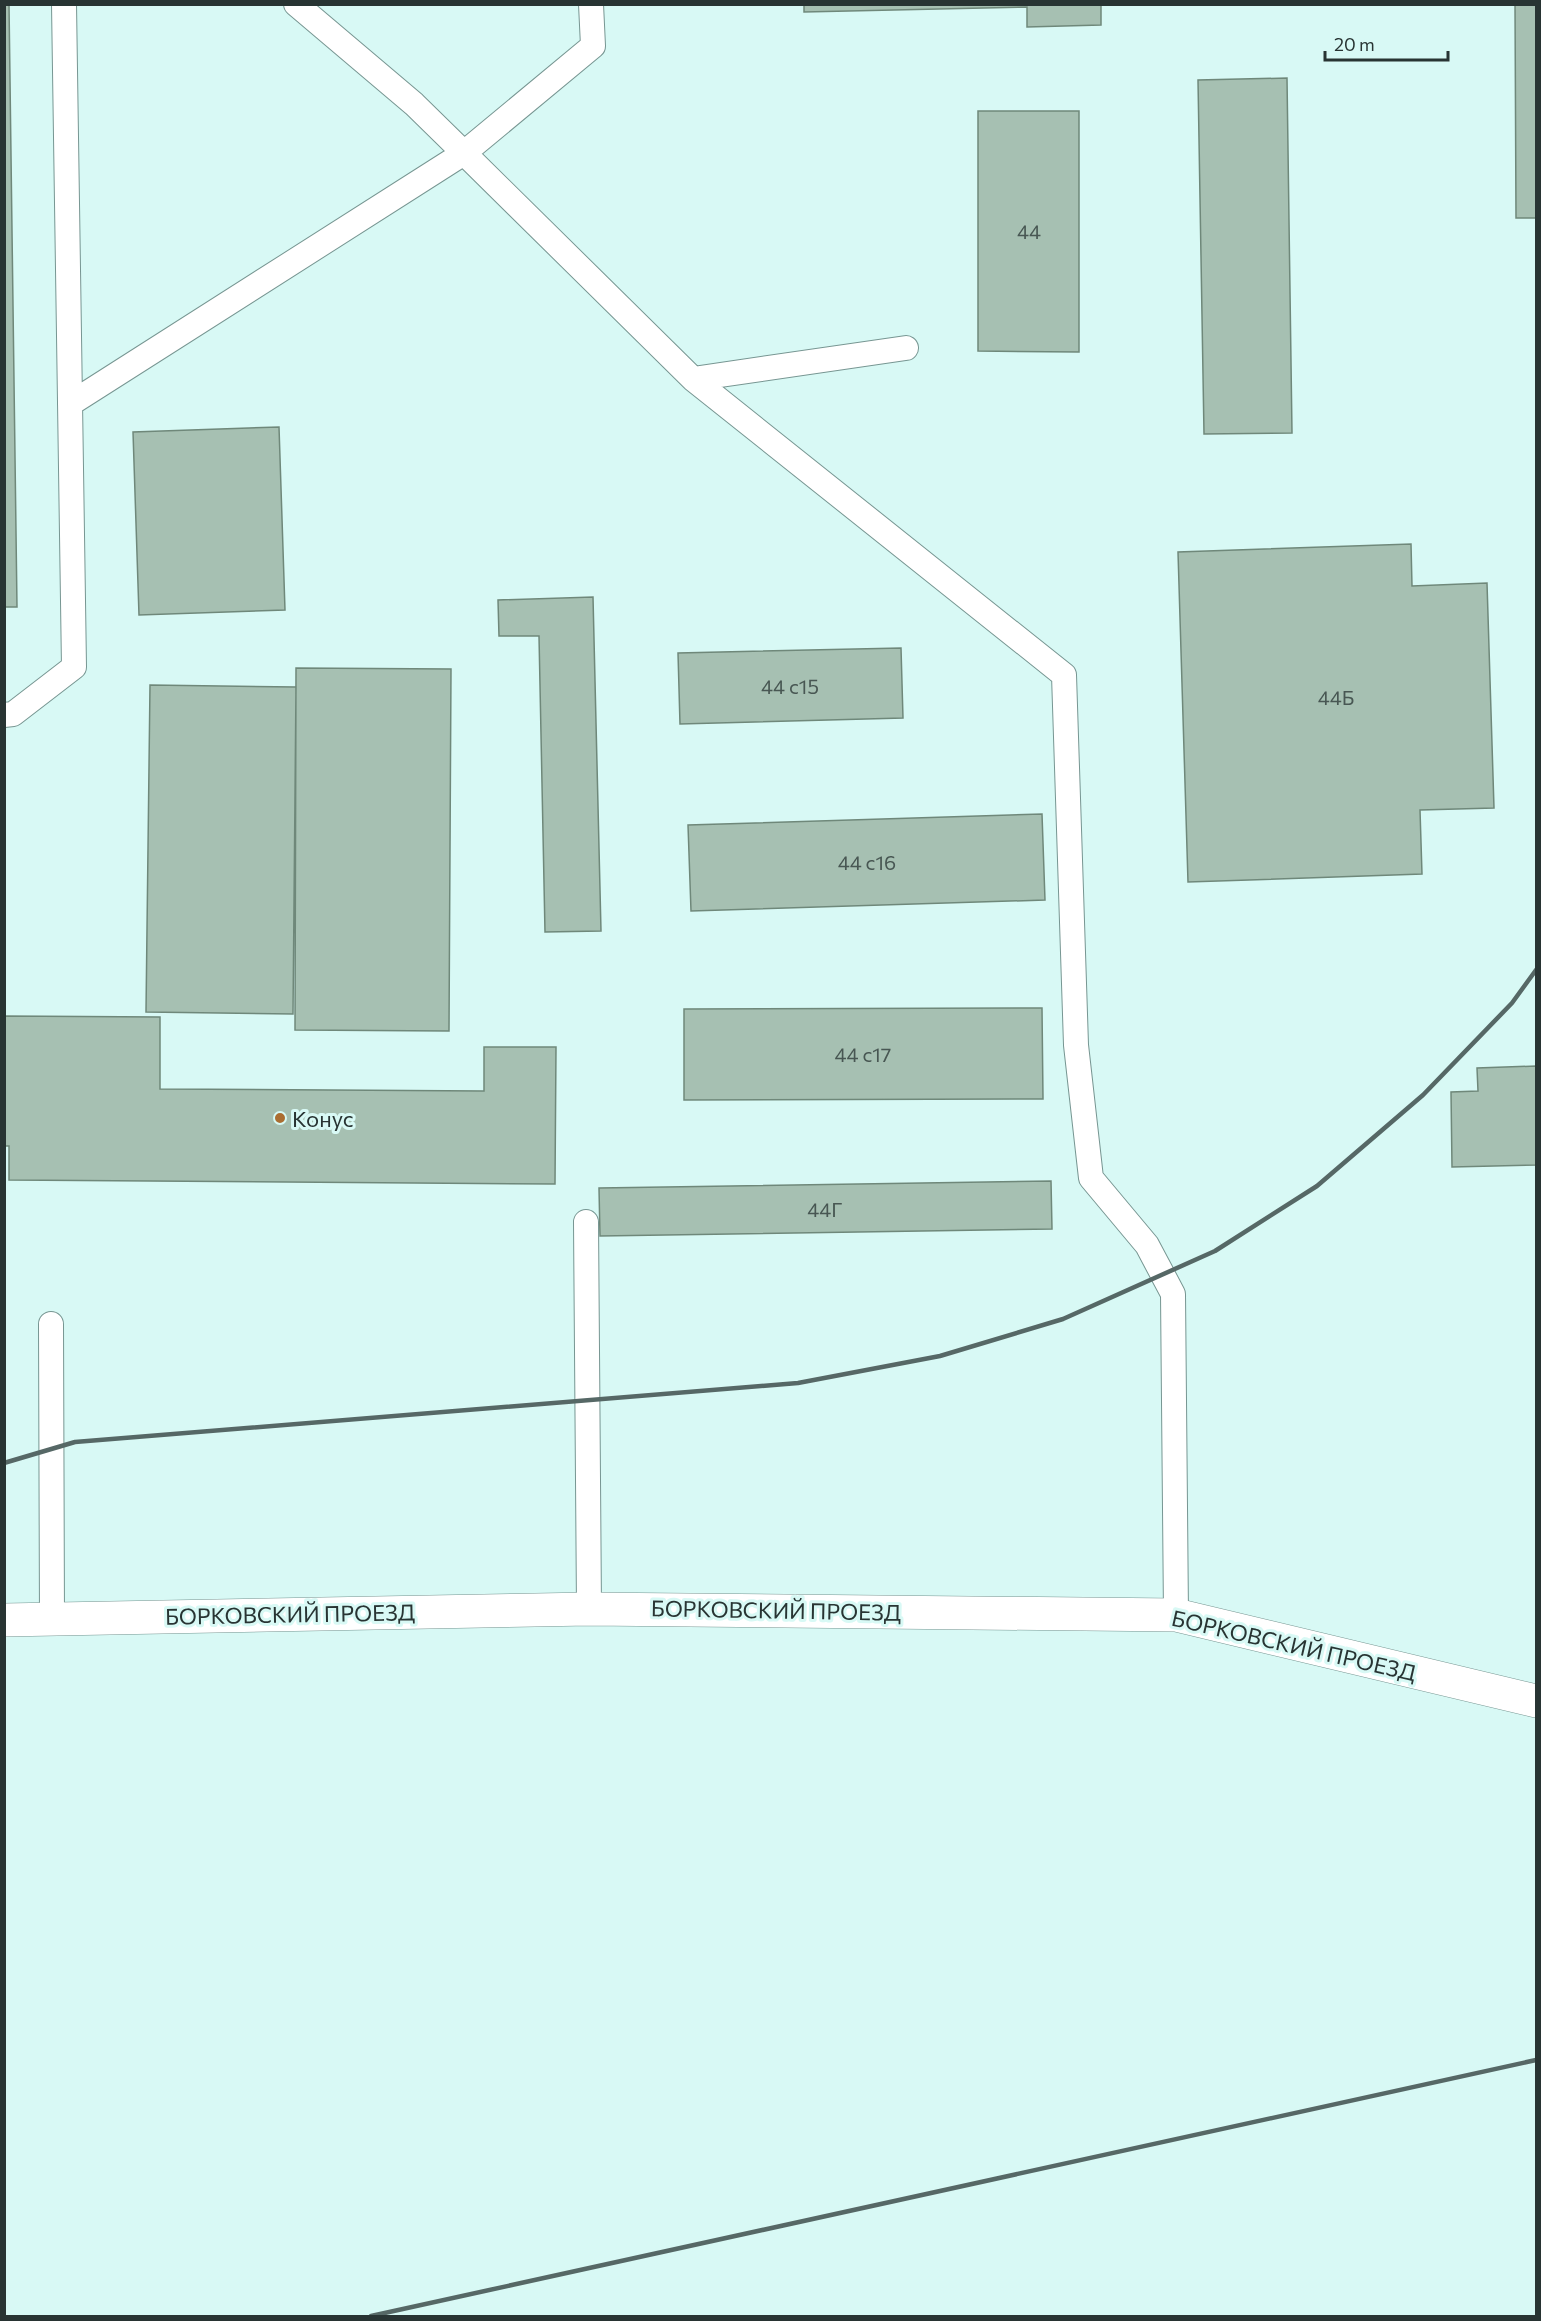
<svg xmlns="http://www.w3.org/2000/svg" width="1541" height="2321" font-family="Commissioner,sans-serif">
<rect width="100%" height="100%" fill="#d8f9f5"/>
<path fill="#a6c0b2" stroke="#6f887a" stroke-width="1.5" d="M4,4H9L17,607H4Z
M804,4H1101V25L1027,27V7L804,12Z
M1515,4H1536V218H1516Z
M1287,78L1292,433L1204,434L1198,80Z
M978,111H1079V352L978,351Z
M279,427L285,610L139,615L133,432Z
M1411,544L1412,586L1487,583L1494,808L1420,810L1422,874L1188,882L1178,552Z
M593,597L601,931L545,932L539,636H499L498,600Z
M901,648L903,718L680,724L678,653Z
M296,668L451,669L449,1031L295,1030Z
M150,685L296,687L293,1014L146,1012Z
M1042,814L1045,900L691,911L688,825Z
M1042,1008L1043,1099L684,1100V1009Z
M4,1016L160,1017V1089L484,1091V1047H556L555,1184L9,1180V1146H4Z
M1536,1066V1165L1452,1167L1451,1092L1478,1091L1477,1068Z
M1051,1181L1052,1229L600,1236L599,1188Z"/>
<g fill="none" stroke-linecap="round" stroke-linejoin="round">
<defs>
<path id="service" d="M296,4L414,104L464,153L593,46L591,4
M693,379L1064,675L1076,1045L1091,1178L1147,1245L1173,1294L1176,1615
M70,404L464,153L693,379L906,348
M4,715L13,714L74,667L64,4
M586,1222L589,1609
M51,1324L52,1619"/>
<path id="minor" d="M4,1620L589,1609L1176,1615L1536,1701"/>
</defs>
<use href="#service" stroke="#779692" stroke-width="26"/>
<use href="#minor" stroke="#779692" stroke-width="34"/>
<use href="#service" stroke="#fff" stroke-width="24"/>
<use href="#minor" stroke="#fff" stroke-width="33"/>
<path stroke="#566866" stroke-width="4.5" d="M4,1463L75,1442L798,1383L940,1356L1063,1319L1215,1251L1317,1186L1423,1095L1512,1003L1536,970
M371,2316L1536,2060"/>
</g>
<circle fill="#ab6e32" stroke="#d8f9f5" stroke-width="2" cx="280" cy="1118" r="6"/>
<g text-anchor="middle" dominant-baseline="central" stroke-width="6" stroke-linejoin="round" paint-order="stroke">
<g font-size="20" fill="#485753">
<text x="1029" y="231">44</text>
<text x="790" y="686">44 с15</text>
<text x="1336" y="697">44Б</text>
<text x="867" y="862">44 с16</text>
<text x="863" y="1054">44 с17</text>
<text x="825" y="1209">44Г</text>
</g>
<g font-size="22" fill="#283433" stroke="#d8f9f5" text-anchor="start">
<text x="292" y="1118">Конус</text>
</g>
<g font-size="22" fill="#283433" stroke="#d8f9f5">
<text transform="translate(776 1610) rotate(1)">БОРКОВСКИЙ ПРОЕЗД</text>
<text transform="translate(290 1614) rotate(-1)">БОРКОВСКИЙ ПРОЕЗД</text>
<text transform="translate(1294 1645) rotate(13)">БОРКОВСКИЙ ПРОЕЗД</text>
</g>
</g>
<rect width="1541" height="2321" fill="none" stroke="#283433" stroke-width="12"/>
<path d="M1325 51v9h123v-9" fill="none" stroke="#283433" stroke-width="3"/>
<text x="1334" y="51" font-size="18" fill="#283433" stroke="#d8f9f5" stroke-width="4.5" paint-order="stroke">20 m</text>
</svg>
